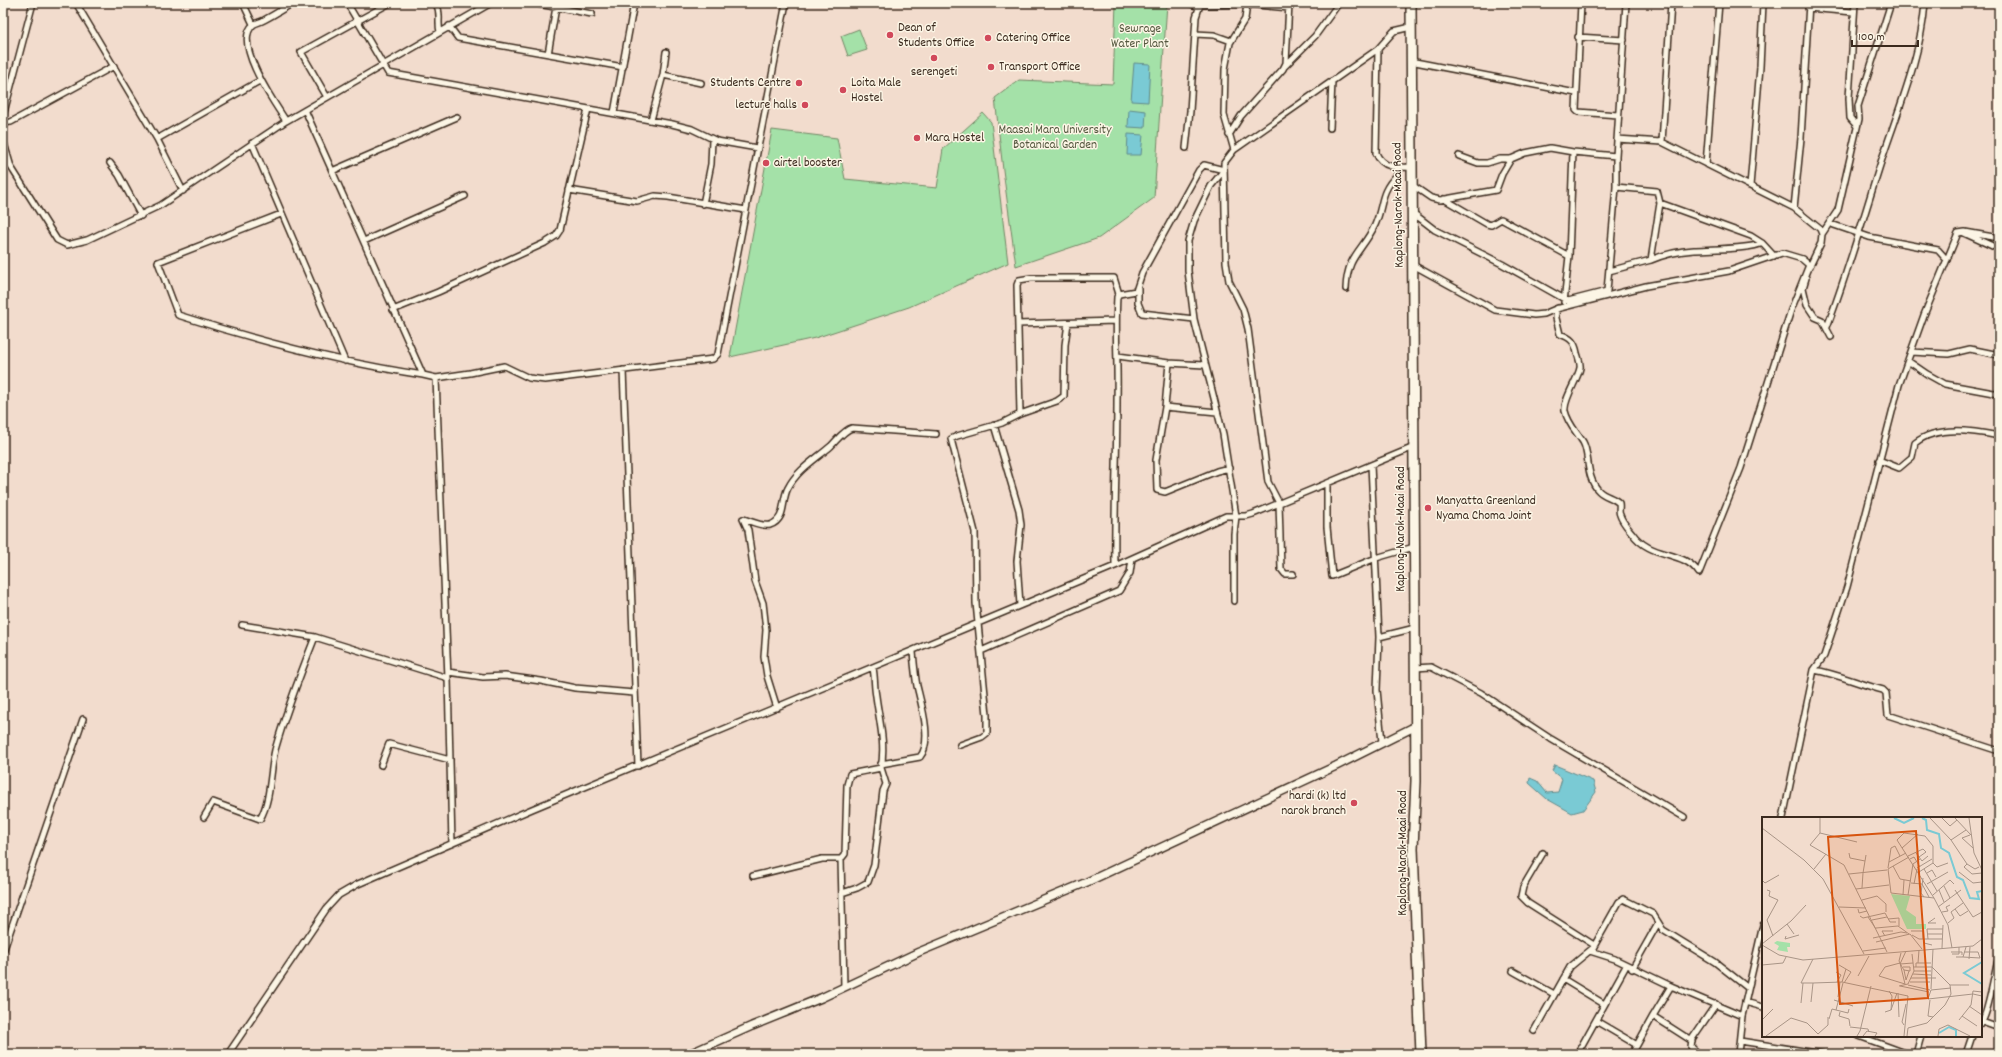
<svg xmlns="http://www.w3.org/2000/svg" width="2002" height="1057" font-family="Dekko,sans-serif">
<rect width="100%" height="100%" fill="#f2dccd"/>
<filter id="ink" filterUnits="userSpaceOnUse"><feTurbulence type="fractalNoise" baseFrequency=".025" numOctaves="2"/><feDisplacementMap in="SourceGraphic" scale="8" xChannelSelector="R" yChannelSelector="G"/><feConvolveMatrix kernelMatrix="1 2 1 2 8 2 1 2 1" color-interpolation-filters="sRGB"/></filter>
<g filter="url(#ink)">
<path fill="#a4e1a8" stroke="#708663" d="M1116,3H1167L1154,198L1099,238L1016,266L1003,170L995,98L1019,80L1113,84Z
M859,29L867,50L848,56L841,36Z
M983,113L991,122L1008,263L909,307L815,338L730,357L772,130L837,138L845,179L937,188L943,149Z"/>
<path fill="#7acad4" stroke="#618a8b" d="M1134,63L1150,64L1148,102L1131,101Z
M1129,109L1146,111L1145,128L1128,127Z
M1128,134L1143,135L1141,155H1127Z
M1555,765L1593,781L1596,792L1583,810L1572,813L1547,799L1529,783L1530,778L1537,781L1547,793L1558,792L1562,779L1552,771Z"/>
<g fill="none" stroke-linecap="round" stroke-linejoin="round">
<defs>
<path id="street" d="M76,3L157,139L183,191
M243,3L253,24
M347,3L388,73L672,124L692,129L717,141L757,148
M436,3C442,15 437,20 440,32
M533,3L592,14
M1190,3L1198,7
M1581,3L1576,110L1578,112L1618,115
M1855,3L1849,98L1850,118L1857,126
M1808,8L1853,12
M449,26L458,38L623,67
M1195,34L1214,35L1231,41
M1578,37L1624,40
M1378,49L1376,153C1382,168 1397,168 1411,167
M548,54L556,7
M1410,61L1576,93
M1285,66L1315,36L1339,3
M663,75L701,83
M327,97L301,52L390,3
M305,110L423,375L436,378L470,373L504,366L529,378L545,380L713,359L718,354L719,349L786,3
M614,113L634,3
M3,116L33,3
M651,120L663,75L666,52
M286,121C275,104 232,43 253,25C255,23 261,22 264,20C274,15 283,9 293,3
M3,123L11,122L114,66
M1330,128L1332,81
M1229,135L1241,116L1283,69L1286,63L1289,3
M157,139L261,80
M1617,139L1662,142L1794,208L1820,229L1822,234L1821,243L1809,268
M3,140L11,167L57,240L67,245L87,240L161,205L286,121L491,3
M1662,142L1671,3
M252,143L345,361
M1186,148L1190,111L1196,17L1200,5L1247,4L1289,8
M1234,150L1224,115L1225,69L1230,43L1245,19L1247,4
M1459,156L1478,163H1487L1500,159H1511L1525,153L1550,148L1573,152L1616,156L1626,3
M110,163L119,175L141,216
M1706,164L1719,3
M332,171L457,117
M1412,185L1431,198L1440,200L1496,190L1502,174L1511,159
M1750,186L1760,67L1763,3
M1616,187V156
M569,190L637,201L655,196L668,197L746,210
M1444,199L1487,224L1491,225L1501,219L1569,256
M703,204L711,164L712,139
M1794,208L1801,138L1809,3
M1413,213L1435,230L1502,264L1568,301L1607,291L1616,187L1657,191L1660,203L1651,260L1609,271
M281,214L158,262L178,315C258,341 339,362 423,375
M1831,224L1869,237L1938,250L1947,260
M1964,233L1999,249
M1822,234L1838,210L1859,119L1858,106L1891,3
M364,241L465,196
M1762,243L1774,256
M1782,253L1802,259L1809,265L1791,310L1741,468L1699,573C1683,549 1651,560 1632,533C1628,528 1622,522 1620,515C1618,512 1620,507 1619,503C1613,497 1605,497 1599,491C1585,477 1590,454 1583,442C1576,431 1568,424 1565,411C1563,400 1578,379 1580,368C1581,363 1578,357 1577,353C1575,342 1571,338 1560,334L1556,318V309L1646,286L1729,271Z
M1651,260C1665,254 1680,251 1694,250C1708,249 1754,249 1762,243L1751,236L1660,203
M1413,265L1495,310L1534,315L1544,314L1558,308
M1806,278L1803,288L1807,305L1815,317L1822,320L1831,337
M1138,288V303L1142,313L1194,319
M1346,289C1347,255 1362,252 1375,225C1384,205 1379,193 1397,175V168
M1564,302L1569,256L1573,152
M393,310L438,292L545,243L556,236L560,230L588,109
M1018,324L1115,321
M1827,327C1848,272 1864,215 1882,159C1899,108 1921,56 1925,3
M1911,352L1949,354L1970,349L1999,355
M1118,356L1169,363L1204,365
M1908,361L1927,374L1945,384L1999,394
M1169,363L1165,407L1156,460L1157,490L1165,492L1217,471L1229,468
M623,370L638,766
M436,378L448,678L452,844
M1165,407L1217,412
M1020,414L1017,285L1019,280L1031,278H1114L1119,294
M994,425L1019,510L1021,525L1017,561L1020,605
M1879,460L1899,468L1912,457L1915,443C1937,425 1973,431 1999,436
M1371,465L1379,637L1377,690L1382,742
M1327,485V527L1332,576L1376,558L1414,547
M1115,566C1114,511 1117,456 1117,401C1118,366 1115,331 1117,297L1119,294L1136,291L1142,273L1199,170L1204,165L1224,170L1211,186L1194,221L1188,241V271L1194,319L1223,434L1236,516L1234,534V601
M1293,574H1285L1281,569L1279,503L1268,482L1248,329L1243,309L1229,281L1226,262L1224,163L1234,150L1378,49L1394,31L1411,27
M242,625L315,637L448,678
M1379,637L1415,628
M981,651L1119,591L1130,573L1132,559
M1415,668L1431,667L1481,693L1551,739L1684,817
M1814,670C1838,674 1859,684 1883,690L1886,693L1888,715L1999,751
M448,672L483,677L505,676L541,681L575,688L634,693
M777,708L767,676L764,657L766,630L763,603L755,581L748,530L743,519C751,521 762,527 770,525C787,519 781,500 788,488C797,470 816,459 831,446C837,440 844,430 852,428L936,434
M960,745L982,737L987,733V715L976,603L975,532L951,439L957,436L1002,423L1020,414L1057,401L1064,396L1065,345L1068,323
M881,764L920,757C933,742 921,703 917,686C915,675 914,663 913,652
M381,765L389,744L450,760
M204,817L213,802L260,819C271,801 270,771 275,750C286,711 300,675 315,637
M1783,818L1814,670L1824,656L1847,587L1899,385L1924,315L1958,233L1965,232L1999,238
M1543,853L1523,887L1521,896L1528,903L1594,945
M753,876L822,859H841
M842,893L857,888L868,882L874,865L883,791L886,784L881,768
M1590,951L1615,959L1671,986L1742,1016
M3,952L83,719
M1632,969L1658,923
M1513,971L1554,994
M1563,979L1604,1004
M844,987L841,859L845,854L847,785L850,774L881,768C886,744 879,720 876,696C874,686 875,678 873,668
M1745,1002L1763,1007
M1653,1016L1671,986
M1596,1021L1637,1045
M1982,1022L1999,1028
M1981,1023C1988,1016 1995,970 1999,956
M1534,1031L1570,967L1593,948L1619,902L1623,899L1653,914L1663,930L1715,962L1748,988
M1859,1036L1908,1054
M1740,1041L1823,1054
M228,1054L327,908L339,895L358,884L532,809L1115,566L1226,516H1246L1253,514L1414,447
M1577,1054L1626,966
M1632,1054L1653,1016L1692,1041
M1699,1054L1691,1047L1692,1039L1716,1004
M1738,1054L1742,1016L1763,925
M1916,1054L1921,1036
M1966,1054L1972,1036"/>
<path id="secondary" d="M689,1054L752,1026L821,998L919,952L1087,882L1336,766L1416,726"/>
<path id="highway" d="M1411,3L1416,781L1413,848L1421,1054"/>
</defs>
<use href="#street" stroke="#3b2a1e" stroke-width="8"/>
<use href="#secondary" stroke="#3b2a1e" stroke-width="10"/>
<use href="#highway" stroke="#3b2a1e" stroke-width="12"/>
<use href="#street" stroke="#fcf5e5" stroke-width="5"/>
<use href="#secondary" stroke="#fcf5e5" stroke-width="7"/>
<use href="#highway" stroke="#fcf5e5" stroke-width="9"/>
</g>
</g>
<g fill="#d1495b" stroke="#fcf5e5" stroke-width="1.5">
<circle cx="890" cy="35" r="4"/>
<circle cx="988" cy="38" r="4"/>
<circle cx="934" cy="58" r="4"/>
<circle cx="991" cy="67" r="4"/>
<circle cx="799" cy="83" r="4"/>
<circle cx="843" cy="90" r="4"/>
<circle cx="805" cy="105" r="4"/>
<circle cx="917" cy="138" r="4"/>
<circle cx="766" cy="163" r="4"/>
<circle cx="1428" cy="508" r="4"/>
<circle cx="1354" cy="803" r="4"/>
</g>
<g text-anchor="middle" dominant-baseline="central" stroke-width="3" stroke-linejoin="round" paint-order="stroke">
<g font-size="13" fill="#3b2a1e" stroke="#fcf5e5" text-anchor="start">
<text x="898" y="28">Dean of<tspan x="898" dy="15">Students Office</tspan></text>
<text x="996" y="38">Catering Office</text>
<text x="999" y="67">Transport Office</text>
<text x="934" y="72" text-anchor="middle">serengeti</text>
<text x="791" y="83" text-anchor="end">Students Centre</text>
<text x="851" y="83">Loita Male<tspan x="851" dy="15">Hostel</tspan></text>
<text x="797" y="105" text-anchor="end">lecture halls</text>
<text x="925" y="138">Mara Hostel</text>
<text x="774" y="163">airtel booster</text>
<text x="1436" y="501">Manyatta Greenland<tspan x="1436" dy="15">Nyama Choma Joint</tspan></text>
<text x="1346" y="796" text-anchor="end">hardi (k) ltd<tspan x="1346" dy="15">narok branch</tspan></text>
</g>
<g font-size="13" fill="#555840" stroke="#fcf5e5">
<text x="1140" y="29">Sewrage<tspan x="1140" dy="15">Water Plant</tspan></text>
<text x="1055" y="130">Maasai Mara University<tspan x="1055" dy="15">Botanical Garden</tspan></text>
</g>
<g font-size="13" fill="#3b2a1e" stroke="#fcf5e5">
<text transform="translate(1399 205) rotate(-91)">Kaplong-Narok-Maai Road</text>
<text transform="translate(1401 529) rotate(-90)">Kaplong-Narok-Maai Road</text>
<text transform="translate(1403 853) rotate(-90)">Kaplong-Narok-Maai Road</text>
</g>
</g>
<g transform="translate(1762 817)">
<rect width="220" height="220" fill="#f2dccd"/>
<path d="M129,77L148,79L144,93L154,100V107H164V112H145ZM15,124L28,126V130H25L26,135L15,133L17,129L12,126Z" fill="#a4e1a8"/>
<path fill="none" stroke="#7acad4" stroke-width="2" d="M132,1L142,6L152,1M160,1L164,3L165,13L177,17L179,31L187,36L195,60L201,63L208,81L217,82L215,75L220,74M220,145L202,156L220,167M177,216L187,210L194,213V219"/>
<path fill="none" stroke="#a99587" stroke-width="1" d="M58,1V16L48,28L82,48L125,135M168,1L189,23L205,47L213,52L217,50M180,1L188,9L195,3M193,1L209,18M207,1L212,36L220,53M0,11L42,43L61,62L102,137M58,16L95,25M208,18L200,21L211,31M189,23L204,13M140,31L156,17M87,36L88,41L103,44M154,36L160,44L166,39M146,39L161,32L164,35L157,40M147,40L126,52L129,76L172,81L186,108L190,131M148,42L152,40L158,50M127,45L144,36M171,46L175,50L186,46M205,47L202,50L210,57L220,56M131,49L138,62L149,64M126,51L129,31L133,29L138,39M155,51L170,42M52,52L64,37M162,52L175,74M157,55L171,46V29L163,19L142,16L135,23L172,81M197,55L211,66L220,65M101,56L104,38M165,56L170,53L174,60M87,57L125,53M161,61L159,76L162,80M0,63L3,66L17,58M149,66L160,67L167,80M152,67L155,52M165,67L186,55M182,69L188,81M100,71L101,56M94,72L127,68M5,73L8,74L7,79L16,83L5,103L11,119M177,73L182,85M193,73L211,100L220,95M141,78L142,63M146,78L151,47L158,42M171,78L188,63L192,67M100,83L115,79L124,87V95M77,90L104,91M176,90L199,73M96,92L97,96L105,94M193,92L198,99L206,94M180,95L186,94L184,90L188,88M98,99L101,101L123,96L128,105H134M106,100L114,112M173,101L166,106H174M126,102L137,101V109M110,103L125,100M186,106L192,101L189,95L201,86M25,107L32,117M114,111L136,109L147,117M149,114H161V122M165,117H180M150,118L157,122H180M24,119L23,122L37,118M123,119L120,114H131M111,121L139,115L145,116M162,122V126L170,128M166,122L165,112H181M114,125L148,117L160,132M0,127L29,104L44,88M0,128L17,138L41,143L211,129L220,122M180,131L181,108M101,134L124,131M189,135H200V138M139,136L137,144L140,150L142,153L148,154V150H141M190,137H197V130M194,140H201L204,130M201,140L218,141L216,135H202M207,142L208,130M138,146L143,167L117,159L123,150ZM156,146L157,133M138,147L144,134M138,147L151,146M0,148L21,146L24,140M77,148L89,155L82,166M154,150V146H169M142,153L144,163L147,154M152,154H169M74,155L79,158L75,165M151,157L169,158M96,159L107,139M149,161H174M80,165L84,152M148,165H168M51,166L80,165L146,179L142,219M146,168L168,173M188,168H207M137,169L146,167L152,154L150,137M138,169L167,175M189,171L169,173L166,182L211,177L220,179M169,172L171,132M136,176L137,200M76,180L78,165M72,183L91,189M168,183L166,199L171,200M49,185L51,166H39L51,142M39,186L41,166M207,189L220,198M74,193L81,166M129,193L135,176M78,195L77,199L87,202L88,209M123,195L129,193L130,179L127,174M200,199L215,209M67,202L70,192L86,196L87,192M0,203L11,192M197,203L209,188L211,174L220,175M142,208L140,205L144,187M88,210L106,212L107,215M4,219L29,201L45,206L56,217L66,208V200M95,219L98,214L109,169M101,219L105,214L115,216L113,219M145,219L146,211L165,206L183,188L189,177L188,168L170,150H152M176,219L177,212L186,208L208,219"/>
<path fill="#d7540e" fill-opacity="0.15" stroke="#d7540e" stroke-width="2" d="M154,14L166,181L78,187L66,20Z"/>
<rect width="220" height="220" fill="none" stroke="#3b2a1e" stroke-width="2"/>
</g>
<rect width="2002" height="1057" fill="none" stroke="#fcf5e5" stroke-width="16"/>
<rect x="8" y="8" width="1986" height="1041" fill="none" stroke="#3b2a1e" stroke-width="1.5" filter="url(#ink)"/>
<path d="M1852 40v6h66v-6" fill="none" stroke="#3b2a1e" stroke-width="2"/>
<text x="1858" y="40" font-size="12" fill="#3b2a1e" stroke="#fcf5e5" stroke-width="3" paint-order="stroke">100 m</text>
</svg>
